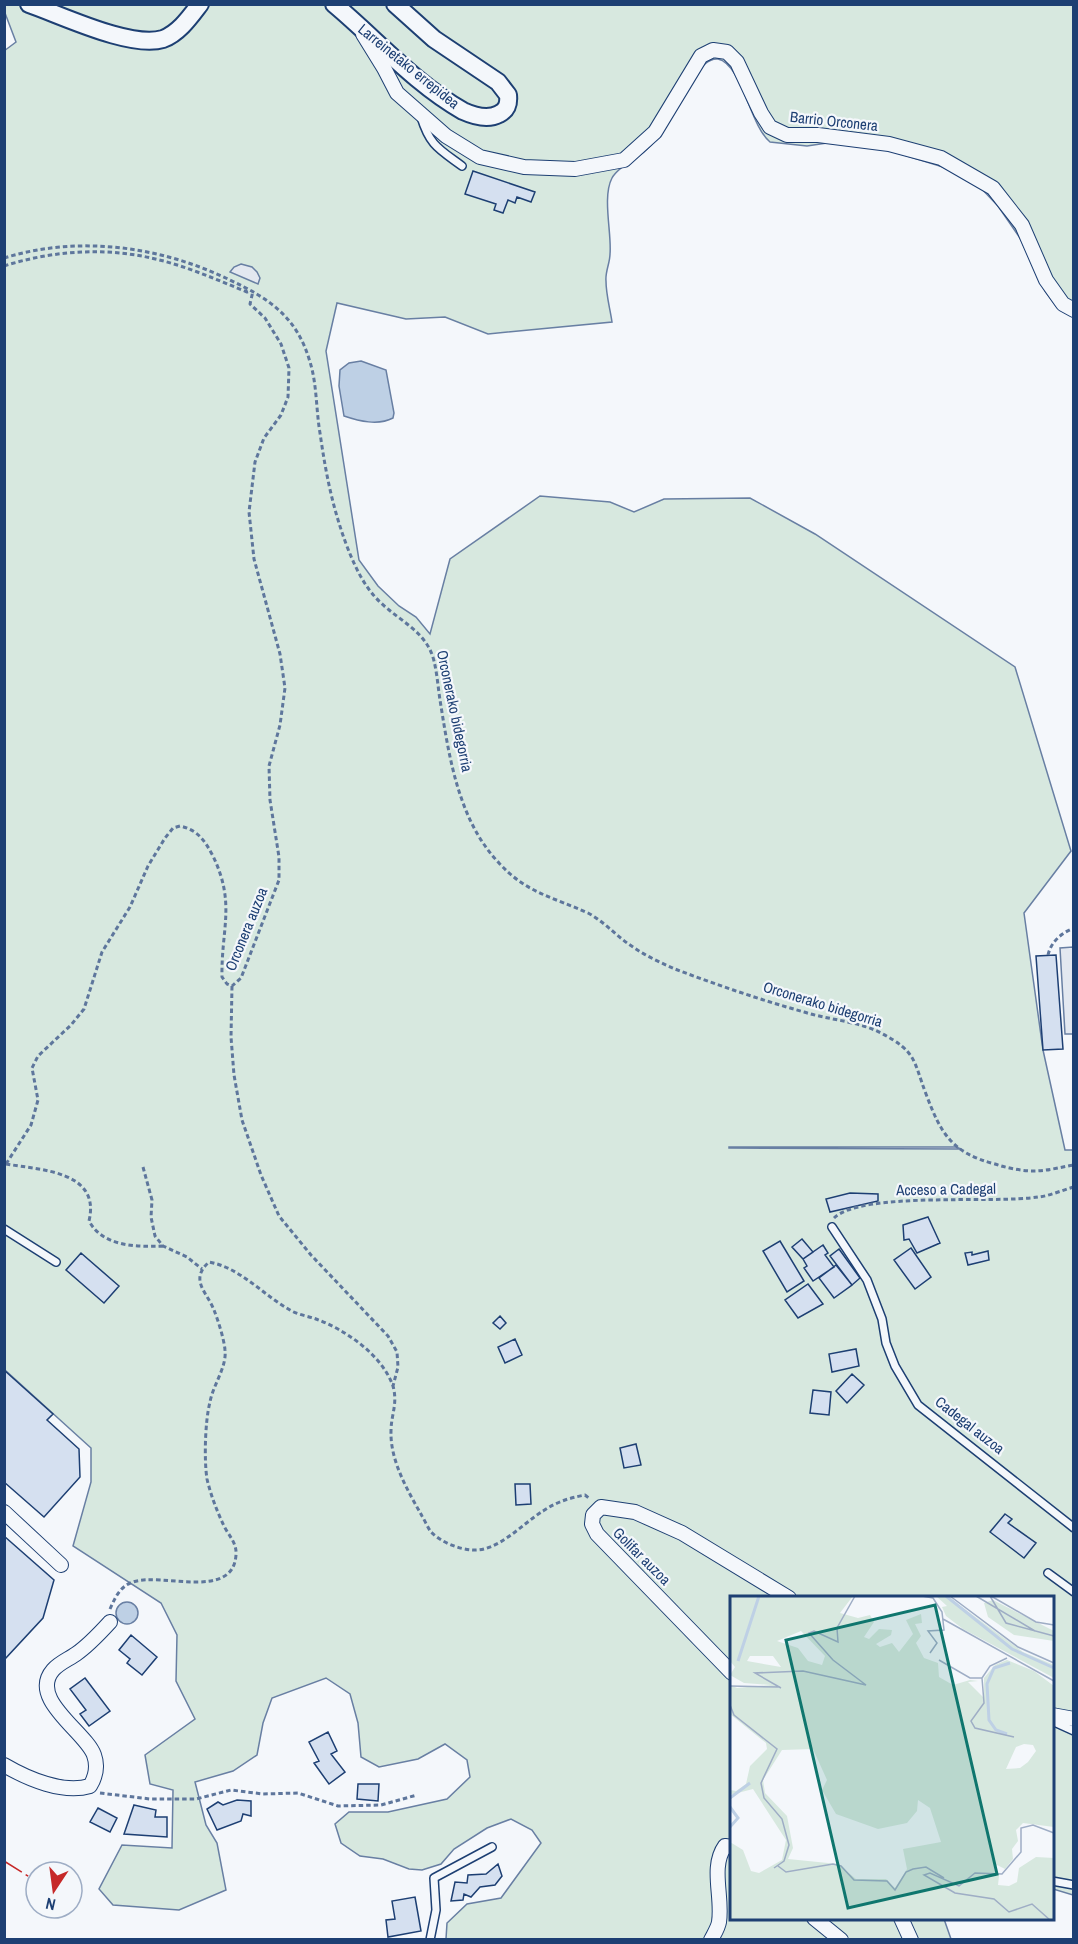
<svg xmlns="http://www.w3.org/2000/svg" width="1078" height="1944" font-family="'Archivo Narrow',sans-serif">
<rect width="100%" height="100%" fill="#f4f7fb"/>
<path fill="#d7e8df" stroke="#687fa3" stroke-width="1.5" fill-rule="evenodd" d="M4,5H1073V317L1056,306L1045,291L1020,238L998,206L978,185L943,167L891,151L858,146L827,143L807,146L770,142C750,126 742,64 718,59C698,56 676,108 667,124C661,134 653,144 644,152C635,159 618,167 612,178C602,197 612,234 610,254C610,263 605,272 606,281C606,295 610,308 612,322L488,334L445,317L406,319L337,303L326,351L359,560L378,586L399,606L416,617L430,634L450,559L540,496L610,502L634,512L664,499L750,498L815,534L1015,667L1071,851L1024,913L1043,1050L1065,1150H1073V1895L1053,1889L1052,1598H732V1918L944,1919L951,1939H446L447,1923L467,1904L501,1898L541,1843L532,1830L511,1819L487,1828L454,1849L441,1864L422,1870L409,1869L383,1859L360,1856L341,1843L335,1824L349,1812H388L447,1799L470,1777L467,1760L445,1744L418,1759L379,1767L361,1757L358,1723L350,1694L326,1678L272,1698L263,1723L257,1755L233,1771L195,1782L206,1825L217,1843L226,1890L179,1910L113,1905L99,1889L122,1845L172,1848L173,1790L150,1784L145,1755L195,1719L176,1681L177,1635L161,1603L73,1546L91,1482V1448L5,1370L4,51L16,42L5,13ZM729,1147H956L961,1149L729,1148Z"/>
<path fill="#e3e8f0" stroke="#687fa3" stroke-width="1.5" d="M241,264L252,267L257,272L260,278L258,284L230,272L234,267Z
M1073,947V1034H1065L1060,948Z"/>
<path fill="#bed0e5" stroke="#687fa3" stroke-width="1.5" d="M361,361L386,370L394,413L393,418C378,426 359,421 344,416L339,386L340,370L349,363Z
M116 1613a11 11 0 1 1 22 0a11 11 0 1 1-22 0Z"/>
<path fill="#d5e0f0" stroke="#1d3f73" stroke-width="1.5" d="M473,171L535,192L531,202L517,197L515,203L508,200L503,213L494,210L496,204L465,194Z
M1056,955L1063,1049L1043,1050L1036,956Z
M850,1193L878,1194V1201L830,1212L826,1199Z
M928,1217L940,1243L917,1253L909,1239L904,1240L903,1225Z
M802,1239L813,1252L803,1259L792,1247Z
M780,1241L804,1281L787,1292L763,1251Z
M823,1245L828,1253L825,1255L834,1267L813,1281L804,1268L807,1266L803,1259Z
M911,1248L931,1277L915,1289L894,1260Z
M839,1249L860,1278L852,1285L830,1256Z
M988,1251L989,1260L968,1265L965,1253L972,1252V1255Z
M81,1253L119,1286L104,1303L66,1270Z
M836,1265L852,1285L834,1298L819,1278Z
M808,1284L823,1304L798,1318L785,1300Z
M500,1316L506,1323L500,1329L493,1323Z
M515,1339L522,1355L505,1363L498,1347Z
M856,1349L859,1366L832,1372L829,1354Z
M4,1370L53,1414L47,1420L79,1449L80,1477L44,1517L4,1482Z
M852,1374L864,1385L847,1403L836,1391Z
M813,1390L831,1392L829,1415L810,1413Z
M636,1444L641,1465L624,1468L620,1448Z
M515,1484H530L531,1504L516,1505Z
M1005,1514L1012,1519L1008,1523L1036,1543L1024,1558L990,1532Z
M4,1536L54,1580L43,1618L4,1660Z
M131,1635L157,1657L142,1675L127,1663L130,1659L119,1650Z
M85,1678L110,1711L89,1726L80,1714L86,1710L70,1689Z
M328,1732L337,1751L331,1754L345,1772L329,1784L314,1763L319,1761L309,1742Z
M358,1784H379L378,1801L357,1799Z
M237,1800L251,1801V1816L243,1814L241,1821L217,1830L207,1809L218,1802L223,1805Z
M134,1805L156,1810L155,1817H167V1837L124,1834Z
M98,1808L117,1818L110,1832L90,1822Z
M498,1864L502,1876L495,1885L480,1887L471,1897L464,1894L463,1900L451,1901L455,1882L467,1883L468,1875L486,1874Z
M415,1897L421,1931L388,1937L386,1920L395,1919L392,1901Z"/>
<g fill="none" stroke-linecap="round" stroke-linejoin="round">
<defs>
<path id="service" d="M421,117C430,146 439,149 462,166
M832,1227L867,1280L882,1319L886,1343L895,1366L918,1405L1074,1528
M4,1229L56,1262
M1048,1573L1074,1592
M1052,1721L1074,1731
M1052,1881L1074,1885
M430,1940L436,1910L434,1878L492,1847"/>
<path id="minor" d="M363,34L384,68L397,93L446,136L480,157L524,167L575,169L624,160L655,132L701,56L713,50L727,52L737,62L761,113L770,127L787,135H818L889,144L941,158L993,188L1022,225L1046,280L1063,304L1074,310
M4,1512L61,1565
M732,1673L597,1534L592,1524L593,1515L601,1507L635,1512L682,1533L789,1598
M1052,1715L1074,1719
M4,1765C28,1779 63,1794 90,1786C96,1776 98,1766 94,1755C86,1732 28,1699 53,1670C59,1663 69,1659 76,1654C89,1645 99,1634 110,1622
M814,1918L841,1940
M901,1918L911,1940
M711,1940C714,1934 718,1928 719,1922C723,1897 710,1867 725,1846L732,1847"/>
<path id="tertiary" d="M29,4C61,15 131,49 163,39C179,33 190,17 200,4
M334,4C376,39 415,84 463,111C474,116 488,120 499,114C507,110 509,104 508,95L498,82L434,39L395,4"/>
</defs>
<use href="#service" stroke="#1d3f73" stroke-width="10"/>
<use href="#minor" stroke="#1d3f73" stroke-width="16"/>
<use href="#tertiary" stroke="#1d3f73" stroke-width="20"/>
<path stroke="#5e769c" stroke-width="3" stroke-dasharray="4.5 3" stroke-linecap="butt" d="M4,258C79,235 160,246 230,280C270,299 297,317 310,362C317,384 316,410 320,433C326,475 333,510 348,549C356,569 365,588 381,603C401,622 427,632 434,661C437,673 438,687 440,700C449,756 458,820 499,863C526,893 553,897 588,913C605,922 617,937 633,947C646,956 661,963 675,969C717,985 761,1000 804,1012C829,1020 858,1021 881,1033C917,1052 913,1060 926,1094C941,1134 952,1153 995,1164C1007,1168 1021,1171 1034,1171C1047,1171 1061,1167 1074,1165
M4,266C51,251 103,247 151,258C184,265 215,279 247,292L252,291
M1048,955C1051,942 1061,933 1074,928
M232,986L231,1037L234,1075L242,1120L261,1175L279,1216L311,1255L388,1336L397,1352L398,1367L393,1386
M6,1164L31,1125L38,1100L32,1068L38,1056L71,1025L84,1009L102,952L130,907L148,866L165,838L173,828L180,826C198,830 205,841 213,856C236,904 221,929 222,977L227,984L232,986L241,978L279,880V857L270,800L269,766L280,725L285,688L280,654L254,559L249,512L255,462L264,438L281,415L288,397L289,368L281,344L265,318L250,304L253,291
M6,1164C41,1170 101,1171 89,1221C103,1247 137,1247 163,1246
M143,1167L152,1200L151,1217L155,1236L163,1246L187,1257L202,1269
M834,1218C862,1191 994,1204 1038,1197C1050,1196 1062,1190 1074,1187
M110,1609C115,1598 120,1586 133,1582C161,1572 233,1601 236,1555C237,1543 229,1536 224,1526C217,1511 211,1496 207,1479C204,1460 205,1421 210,1402C213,1385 227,1367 225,1350C224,1339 218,1320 214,1310C207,1292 189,1280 209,1262C241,1268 263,1295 290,1310C298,1315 308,1316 316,1319C346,1330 382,1355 393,1386C398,1404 391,1415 391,1431C390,1461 408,1491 422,1516C425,1521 428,1528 431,1532C441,1542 458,1549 472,1550C498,1552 522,1524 543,1511C556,1502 569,1498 585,1495L590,1499
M100,1793L150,1799H196L231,1790L263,1794L298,1793L338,1806L381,1805L417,1795"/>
<use href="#service" stroke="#f4f7fb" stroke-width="7"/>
<use href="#minor" stroke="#f4f7fb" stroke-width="14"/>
<use href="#tertiary" stroke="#f4f7fb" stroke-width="16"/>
<path stroke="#c62828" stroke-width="1.5" stroke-dasharray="21 4.5 3 4.5" stroke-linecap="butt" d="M4,1861L36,1881"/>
</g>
<g text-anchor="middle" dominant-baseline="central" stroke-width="4.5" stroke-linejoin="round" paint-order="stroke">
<g font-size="15" fill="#1d3f73" stroke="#f4f7fb">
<text transform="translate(409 66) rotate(39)">Larreinetako errepidea</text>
<text transform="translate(834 121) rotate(6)">Barrio Orconera</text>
<text transform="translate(455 711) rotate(78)">Orconerako bidegorria</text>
<text transform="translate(246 929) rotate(-68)">Orconera auzoa</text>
<text transform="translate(823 1004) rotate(17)">Orconerako bidegorria</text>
<text transform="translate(946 1189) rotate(-1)">Acceso a Cadegal</text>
<text transform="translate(970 1425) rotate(38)">Cadegal auzoa</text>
<text transform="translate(642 1556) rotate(45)">Golifar auzoa</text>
</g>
</g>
<g transform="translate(730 1596)">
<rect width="324" height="324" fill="#f4f7fb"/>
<path d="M0,0H123L110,17L128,22L140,19L144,26L134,41L139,43L149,33L162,34L161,39L146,48L150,51L162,47L169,56L183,38L176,24L191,18L192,27L185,28L191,40L186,47L194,62L208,67L209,81L223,89L240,84L248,85L238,86L254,102V82L265,69L277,64L304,75L324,90V231L293,227L286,234L288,245L282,253L283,263L275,273L267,269L264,273L269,280L268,289L279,290L287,286L289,272L306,261L324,262V324H0V246L13,254L21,275L29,277L52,264L56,244L23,193L0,199V194L6,195L16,188L20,170L37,153L36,147L0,118V89L7,92L41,89L14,87L0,79L5,71L0,65ZM71,35L95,60L92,69L78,65L68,52L47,45ZM43,60L51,71L17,65L20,60ZM294,148L303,149L306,155L298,166L290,172L276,173L286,151ZM83,153L97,184L92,194L106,218L148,233L177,227L187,215L188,204L200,212L211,246L173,253L177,273L165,292L156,283H126L108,268L58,263L63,252L57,220L35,197L33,184L52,154ZM206,0H217L293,56L324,69V82L233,33L216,20L212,11L217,10ZM263,4L324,35V45L284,39L258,21L254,7Z" fill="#d7e8df" fill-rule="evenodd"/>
<path fill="none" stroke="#bed0e5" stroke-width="3" d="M216,0L282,53L324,72M8,65L29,0M277,138L266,134L259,124L257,88L264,72L280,67M0,202L20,187M0,211L8,222L0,231"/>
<path fill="none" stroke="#9eadc5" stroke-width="1.5" d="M192,0L203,2L212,16L214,34L198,35L207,47L200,57M220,0L288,51L324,67M246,0L305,35M260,0L276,27L324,40M261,0L306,26L324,29M213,23L324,85M277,62L260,70L252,82L254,107L241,125L245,132L284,141M209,64L240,82H252M0,90L50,91M51,92L25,77L73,75L136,89L103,64L79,37L84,35L108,46L107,32L125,0M0,109L4,119L47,153L31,187L34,202L52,223L59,249L54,265L44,272M48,270L56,276L103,268L111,270L124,284L157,285L165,294L176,276L183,273L196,271L214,282M320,324L302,308L279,316L264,303L225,297L194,279L200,277L229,290L245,277L272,278L291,256V232L303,229L324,237"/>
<path fill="#0f766e" fill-opacity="0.15" stroke="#0f766e" stroke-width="3" d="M205,9L267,278L118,312L56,44Z"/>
<rect width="324" height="324" fill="none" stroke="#1d3f73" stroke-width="3"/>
</g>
<rect width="1078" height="1944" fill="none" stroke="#1d3f73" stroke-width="12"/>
<g transform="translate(54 1890) rotate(193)"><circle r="28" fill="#f4f7fb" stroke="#9eadc5" stroke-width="1.5"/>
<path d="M0-4.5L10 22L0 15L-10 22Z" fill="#c62828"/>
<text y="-9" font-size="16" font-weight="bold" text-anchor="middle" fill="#1d3f73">N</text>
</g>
</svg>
